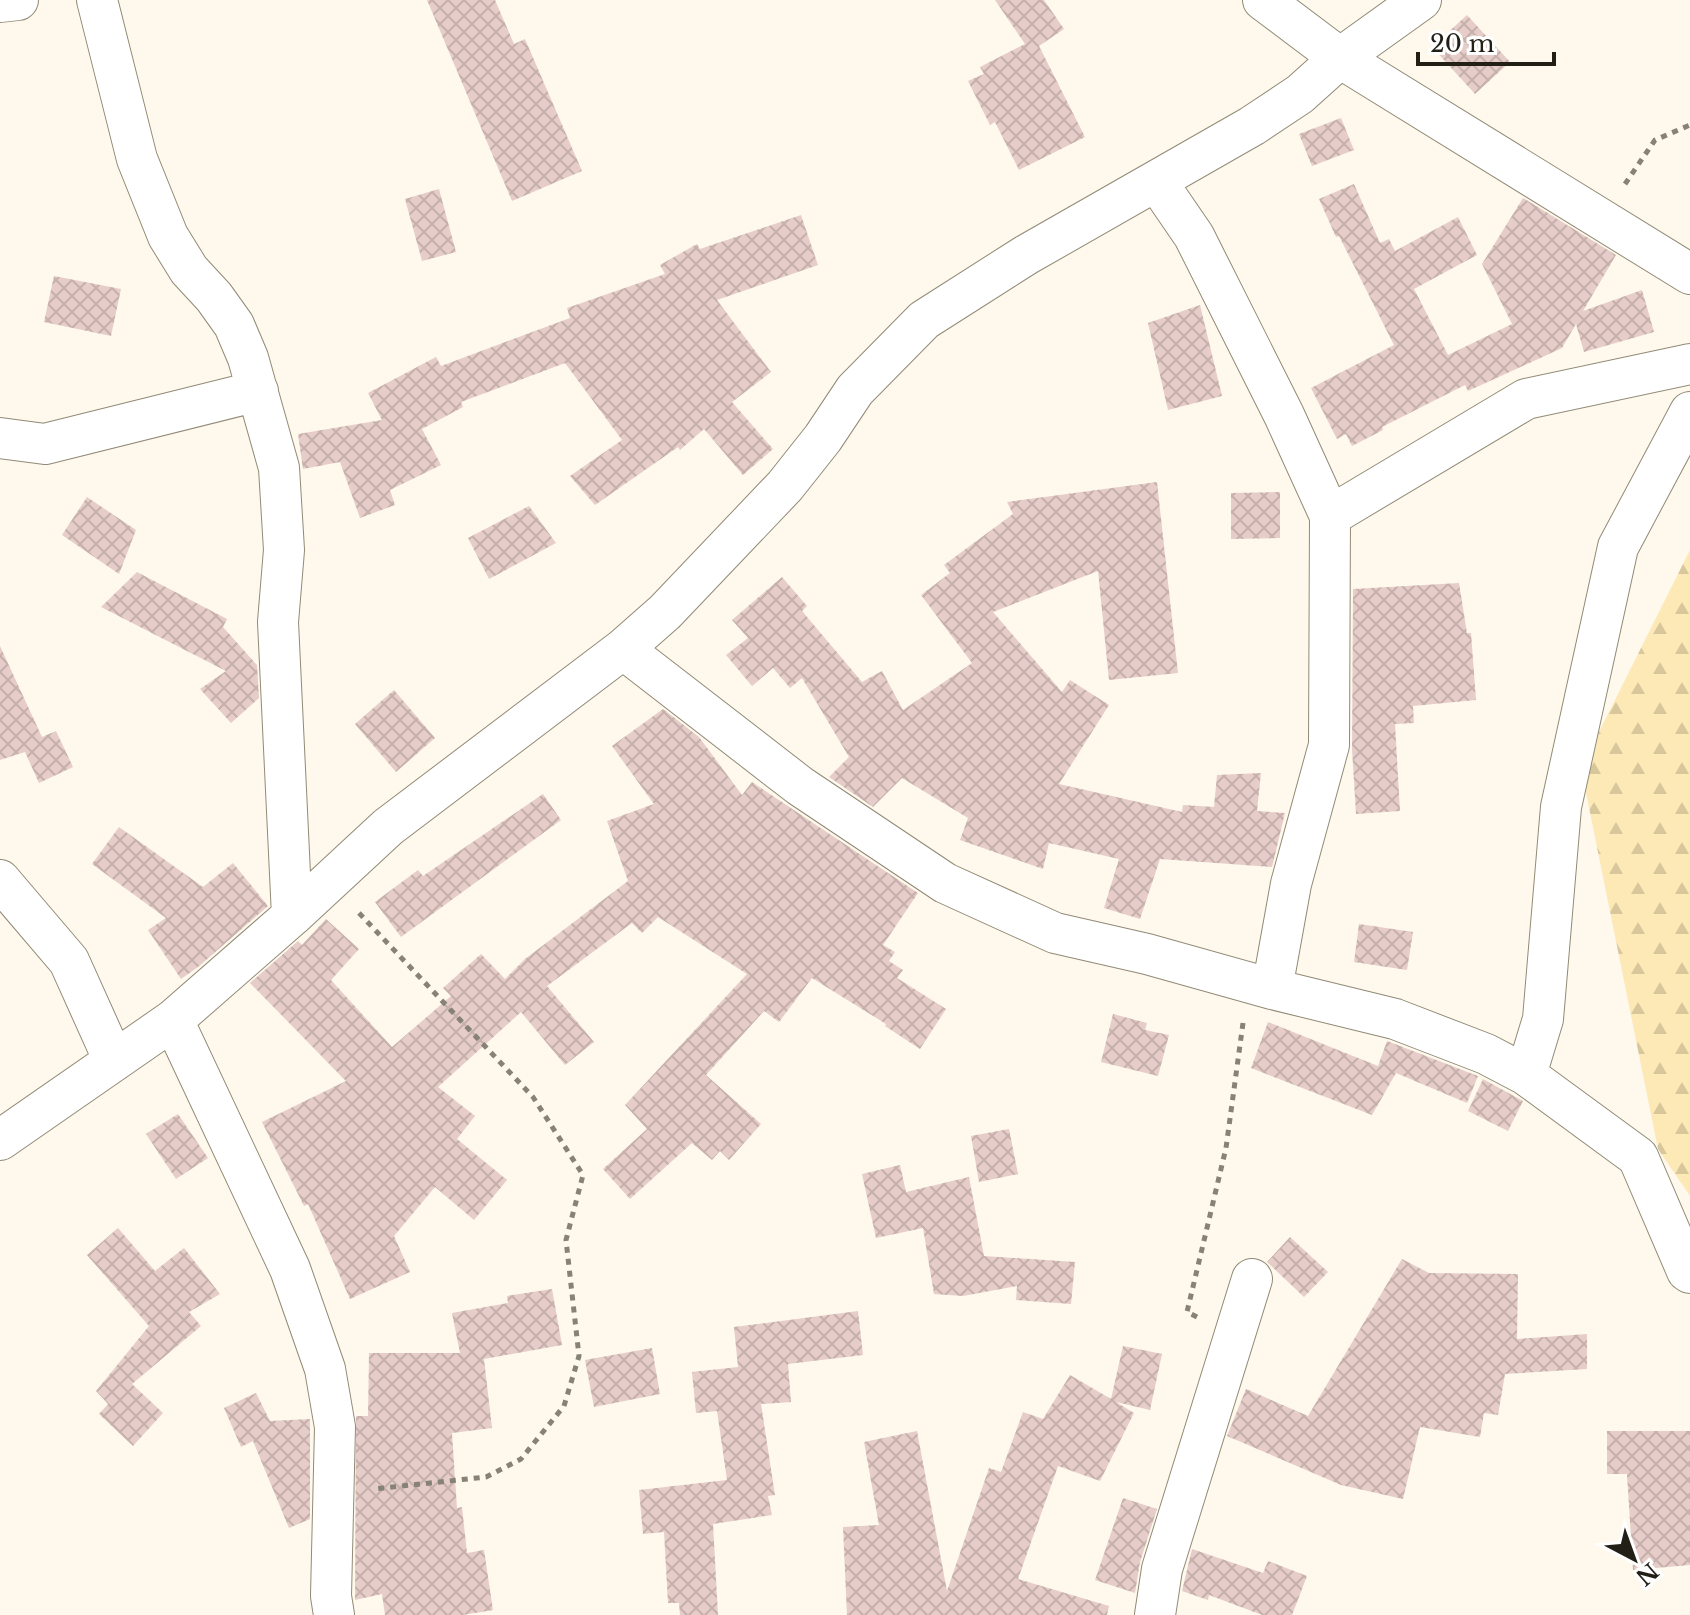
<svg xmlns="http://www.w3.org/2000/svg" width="1690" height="1615" font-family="'Libre Baskerville',serif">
<defs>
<pattern id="forest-firs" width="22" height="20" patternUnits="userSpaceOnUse" patternTransform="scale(2)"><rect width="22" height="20" fill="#fde9b6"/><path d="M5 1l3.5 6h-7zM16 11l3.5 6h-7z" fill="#d9c79c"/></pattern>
<pattern id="building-cross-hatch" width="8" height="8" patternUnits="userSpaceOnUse" patternTransform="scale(2)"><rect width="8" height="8" fill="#e7cdc9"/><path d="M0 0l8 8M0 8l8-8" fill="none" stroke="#c6b0ac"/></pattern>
</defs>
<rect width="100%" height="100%" fill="#fef9ec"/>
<path fill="url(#forest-firs)" d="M1690,550V1196L1658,1149L1581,768Z"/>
<path fill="url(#building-cross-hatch)" d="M427,0H495L514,44L525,39L582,171L512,201Z
M995,0H1044L1064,29L1039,46L1085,137L1019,170L995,122L990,125L968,81L984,74L980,67L1025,44Z
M1467,15L1510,62L1475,94L1432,47Z
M1341,118L1354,150L1312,166L1299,134Z
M1354,184L1380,243L1389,239L1395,251L1458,217L1477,255L1414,289L1448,355L1512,324L1482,264L1523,198L1616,255L1583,311L1642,290L1654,332L1584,352L1576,324L1562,348L1468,391L1465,385L1382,427L1383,430L1352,446L1346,434L1337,439L1311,388L1394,345L1339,236L1336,237L1319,199Z
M439,189L456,252L422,261L405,199Z
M801,215L818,265L717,300L771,372L732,402L773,449L743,475L704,429L680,450L678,447L595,505L570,476L622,440L565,363L461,402L463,407L422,429L441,465L390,490L395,505L360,518L340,462L303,469L298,434L382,420L368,393L436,357L441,366L570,318L567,308L665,274L660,265L697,244L700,249Z
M54,276L121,289L111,336L44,322Z
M1200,305L1222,396L1168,410L1148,323Z
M1157,482L1178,673L1109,680L1098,571L993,612L1062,692L1070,680L1109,705L1059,784L1182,812L1183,805L1214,807L1217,775L1261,773L1257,811L1285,813L1272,867L1160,859L1140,919L1104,908L1119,859L1049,843L1043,869L960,840L968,818L902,778L873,807L829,777L849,757L802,678L790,688L773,668L752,686L726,655L748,638L732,620L782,577L807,606L802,611L862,682L882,671L903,710L972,663L921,595L950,573L944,565L1013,514L1007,502Z
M1280,492V538L1231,539V493Z
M87,497L136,530L119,574L62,535Z
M529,506L556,543L489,579L468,538Z
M137,572L227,619L223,627L257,665L259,698L231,723L200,689L226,671L101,607Z
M1459,583L1467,633H1471L1476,700L1413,706L1414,723L1395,724L1400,811L1356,814L1352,749L1353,589Z
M0,646L42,737L56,731L73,767L39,783L25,752L0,760Z
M394,690L435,738L396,772L355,724Z
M663,709L699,737L742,795L752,782L918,893L883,945L895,952L889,961L903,970L897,978L946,1009L920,1049L885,1026L886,1024L812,978L779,1022L764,1011L706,1075L761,1124L729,1160L720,1151L712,1160L692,1143L630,1199L603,1169L647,1129L625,1105L747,974L658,917L642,933L632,923L547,986L594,1042L565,1065L521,1012L438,1087L475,1116L457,1139L507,1180L474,1220L435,1187L394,1236L410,1272L350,1299L308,1204L304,1206L262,1122L346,1081L250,983L298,941L302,945L326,919L359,949L331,980L392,1047L451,996L443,988L481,954L505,979L525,959L628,881L607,821L654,804L612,746Z
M543,794L561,820L401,937L375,902L418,870L423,876Z
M119,827L203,887L233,863L268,906L198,967L181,979L148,930L166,918L92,864Z
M1359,924L1413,932L1407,970L1354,962Z
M1113,1014L1147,1023L1145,1030L1169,1035L1158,1076L1101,1062Z
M1268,1022L1378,1066L1387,1041L1478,1076L1467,1103L1396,1073L1372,1115L1251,1068Z
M1483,1079L1523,1101L1508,1131L1468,1111Z
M178,1114L208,1158L176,1179L146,1134Z
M1009,1129L1018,1174L979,1182L971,1136Z
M900,1165L906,1192L969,1177L984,1256L1075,1262L1071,1304L1016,1300L1017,1286L963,1296L934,1294L923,1228L876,1238L862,1174Z
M118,1228L155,1271L184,1248L220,1294L189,1312L201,1326L132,1384L163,1413L133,1446L99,1414L108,1404L96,1391L149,1326L87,1255Z
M1290,1237L1328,1272L1304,1297L1267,1262Z
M1402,1259L1429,1273L1518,1274L1517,1339L1587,1334V1369L1505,1374L1498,1415L1484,1413L1480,1437L1420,1427L1403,1499L1341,1485L1227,1436L1246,1389L1308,1416Z
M552,1289L562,1345L484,1359L492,1428L452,1433L457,1508L462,1507L467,1553L484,1550L493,1610L463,1615H385L382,1594L355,1600L356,1416H368L369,1353H460L452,1313L508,1303L507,1296Z
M858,1311L863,1355L788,1364L791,1402L761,1404L775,1495L768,1496L772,1515L713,1524L718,1615H680L679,1603H668L664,1532L643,1534L639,1490L727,1480L717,1411L696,1413L692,1372L738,1367L734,1327Z
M1123,1346L1162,1354L1150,1410L1116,1402L1134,1413L1100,1481L1058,1466L1018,1579L1109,1606L1107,1615H847L843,1527L879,1525L864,1442L917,1431L947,1591L989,1468L1001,1472L1023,1412L1043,1419L1070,1375L1111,1399Z
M652,1348L660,1394L594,1407L585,1360Z
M256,1393L270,1421L310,1419V1519L289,1528L253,1441L241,1447L224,1408Z
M1607,1431H1690V1565L1633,1570L1627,1474H1607Z
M1123,1498L1157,1509L1140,1562L1135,1593L1095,1580Z
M1192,1549L1263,1573L1268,1561L1307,1576L1292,1615H1262L1209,1595L1208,1600L1182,1591Z"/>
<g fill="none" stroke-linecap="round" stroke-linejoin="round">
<defs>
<path id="street" d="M97,0L137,159L168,236L189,270L214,297L234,325L248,358L279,468L284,550L278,622L292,916
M1263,0L1340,58L1690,274
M0,2L18,0
M1157,182L1194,236L1284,415L1330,516L1329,745L1291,884L1272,989
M0,438L45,444L258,391
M1330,516L1526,399L1690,364
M623,649L800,786L945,883L1055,933L1147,954L1272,989L1395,1019L1486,1054L1526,1075L1638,1157L1687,1271L1690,1273
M0,880L69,961L114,1061
M173,1020L290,1269L325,1369L335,1427L331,1596L334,1615
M1526,1075L1543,1019L1561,807L1618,547L1690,412
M0,1140L173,1020L292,916L388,827L623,649L665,612L785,486L823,438L855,390L924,320L1026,255L1252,126L1300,94L1340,58L1421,0
M1155,1615L1162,1569L1252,1279"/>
</defs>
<use href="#street" stroke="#918a76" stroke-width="42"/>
<path stroke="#868278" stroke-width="5" stroke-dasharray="6 6" stroke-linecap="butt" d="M1625,184L1655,140L1690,125
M359,913L533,1097L583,1175L566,1240L579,1356L564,1406L521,1459L486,1477L374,1489
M1197,1317L1187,1312L1226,1148L1243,1023"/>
<use href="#street" stroke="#fff" stroke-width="40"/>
</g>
<g transform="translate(1634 1559) rotate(139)" stroke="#ffffff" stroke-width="6" paint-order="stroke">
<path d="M0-6L14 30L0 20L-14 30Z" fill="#221f17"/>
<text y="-12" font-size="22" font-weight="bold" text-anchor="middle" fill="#221f17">N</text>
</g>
<path d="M1418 52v12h136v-12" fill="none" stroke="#221f17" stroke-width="4"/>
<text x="1430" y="52" font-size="24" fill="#221f17" stroke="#ffffff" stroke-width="6" paint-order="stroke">20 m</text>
</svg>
